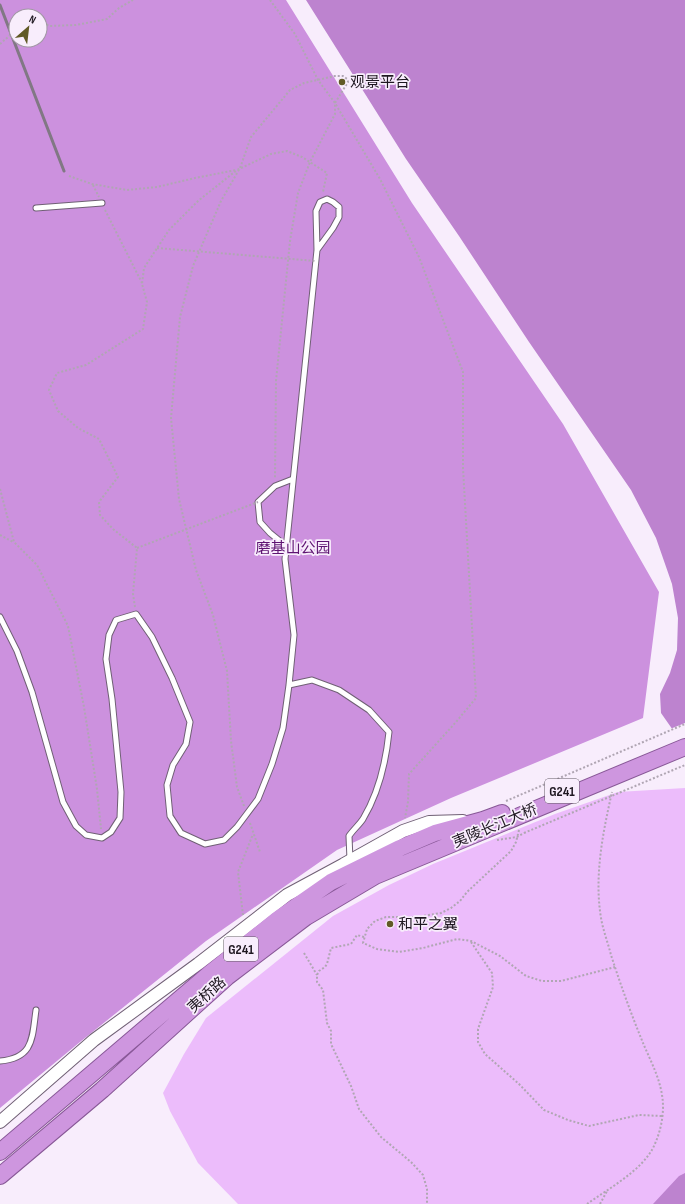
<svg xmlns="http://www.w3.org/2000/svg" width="685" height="1204" font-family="'Sofia Sans Condensed','Noto Sans SC',sans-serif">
<rect width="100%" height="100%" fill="#f8edfc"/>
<path fill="#ecbcfb" d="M685,788V1204H238L198,1163L170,1111L163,1093L184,1054L206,1018L333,916L389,885L433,864L555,814L618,792Z"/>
<path fill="#cc91de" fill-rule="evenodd" d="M0,0H286L412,203L563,424L659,592L643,718L451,798L337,850L206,941L80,1042L0,1108ZM16,16H40V40H16Z"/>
<path fill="#bd83cf" d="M306,0H685V752L675,733L661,713L660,694L670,673L677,650L678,618L672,584L656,538L631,490L529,342L459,236L406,159Z
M685,1173V1204H653L679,1176Z"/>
<path fill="#f8edfc" d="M685,723V754L670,729Z"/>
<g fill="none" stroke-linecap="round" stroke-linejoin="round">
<defs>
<path id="service" d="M36,208L102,203
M286,546L270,533L260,522L258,502L275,486L293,479
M0,617L17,651L32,692L63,802L76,826L86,835L102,838L111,832L120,818L121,792L112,699L106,659L109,635L116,620L136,614L152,637L172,678L190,722L186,744L173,765L167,785L170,816L181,833L205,844L224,840L237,827L258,799L272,764L283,728L289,685L294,635L285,559L317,250L316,211L320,202L327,199L333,202L339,207V217L333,228L317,250
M289,685L312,680L339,690L369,710L389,732C386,761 378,794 363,819C359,825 353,830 349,836L350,860
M0,1061C34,1058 32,1038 36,1010"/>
<path id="tertiary" d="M344,864L403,831L429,822L463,821
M0,1122L94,1040L198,964L287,895L350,861"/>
<path id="trunk" d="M0,1152L209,974L278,919L331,882L400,848L435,833L483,820L502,813
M0,1176L102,1090L227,977L306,917L375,876L685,747"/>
</defs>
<use href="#service" stroke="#706075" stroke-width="7"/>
<use href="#tertiary" stroke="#706075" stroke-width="14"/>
<use href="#trunk" stroke="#885897" stroke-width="18"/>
<path stroke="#b0a6b3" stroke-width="2" stroke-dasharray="2 2" stroke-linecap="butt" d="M270,0L295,34L318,80L335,103L380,179L419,257L463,372V468L476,698L456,722L409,774L408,802L405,818
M33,16H35
M40,20L49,26L76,25L107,19L119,8L133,0
M0,44L16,30
M69,176L92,184L127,190L157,187L195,178L236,170
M93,185L99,197
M105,210L142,283
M0,489L14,542L37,565L68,626L84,707L97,789L101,829
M0,535L13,542
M135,607L133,594L137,548L113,529L100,515L99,502L118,477L99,439L78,428L58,411L49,390L57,373L86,365L143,329L147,302L142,284L144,268L169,230L198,201L237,170L271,154L287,151L302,157L327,173L323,192
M506,801L685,724
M244,806L237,787L231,741L227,671L213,615L196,570L179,499L171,418L180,317L193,266L221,201L240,168L251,137L290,90L304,83L335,76H343L347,79L348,82L335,103V114L310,162L298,193L290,241L276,381L275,478
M250,823L260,852
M519,830L516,842L511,851L467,892L460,901L451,908L441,913L417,917H386L375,921L367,929L363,943L377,949L399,952L423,948L457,939L471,941L500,956L526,976L542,981H561L615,967
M497,840L517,837L524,833
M243,915L238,872L253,834
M364,937L357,935L351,944L331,948L327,964L325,967L319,971L317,975V982L323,990L327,1023L331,1031V1044L351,1086L359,1109L381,1137L411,1162L423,1175L427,1189V1204
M471,942L492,973L493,987L478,1029V1042L485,1054L519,1084L544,1110L568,1120L589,1126L639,1115L662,1116
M304,953L317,975
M587,1204C608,1189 641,1171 653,1148C661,1132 665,1112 662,1095C659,1075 648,1056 641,1038C630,1011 620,983 611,955C608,943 603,930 601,918C594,876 603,832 612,792
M600,1204L607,1191"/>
<use href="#service" stroke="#fff" stroke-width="5"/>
<use href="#tertiary" stroke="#fff" stroke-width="12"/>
<use href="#trunk" stroke="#ce96df" stroke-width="16"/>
<path stroke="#817884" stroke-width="3" d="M0,5L64,171"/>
<path stroke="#b0a6b3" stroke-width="2" stroke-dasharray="2 2" stroke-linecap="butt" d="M157,248L316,261
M137,548L258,502
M524,833L685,765"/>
</g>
<g fill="#615a26" stroke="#f8edfc" stroke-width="1.5">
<circle cx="342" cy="82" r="4"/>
<circle cx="390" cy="924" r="4"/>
</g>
<g text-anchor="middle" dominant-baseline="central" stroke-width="3.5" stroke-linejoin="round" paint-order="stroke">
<g fill="#f8edfc" stroke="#605863" stroke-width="1">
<rect x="545" y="779" width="34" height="24" rx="3"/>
<rect x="224" y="937" width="34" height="24" rx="3"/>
</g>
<g font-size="14" font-weight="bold" fill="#1f1821">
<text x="562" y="791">G241</text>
<text x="241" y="949">G241</text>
</g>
<g font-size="15" fill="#1f1821" stroke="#f8edfc" text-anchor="start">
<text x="350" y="82">观景平台</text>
<text x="398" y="924">和平之翼</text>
</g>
<g font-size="15" fill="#5e1472" stroke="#f8edfc">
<text x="293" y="548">磨基山公园</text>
</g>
<g font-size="15" fill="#1f1821" stroke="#f8edfc">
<text transform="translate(495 826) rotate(-23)">夷陵长江大桥</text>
<text transform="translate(207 995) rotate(-42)">夷桥路</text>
</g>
</g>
<g transform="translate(28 28) rotate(28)"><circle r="19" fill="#f8edfc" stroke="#a198a4"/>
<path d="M0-3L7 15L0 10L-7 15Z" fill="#615a26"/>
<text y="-6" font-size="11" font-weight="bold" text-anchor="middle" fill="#1f1821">N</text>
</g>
</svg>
